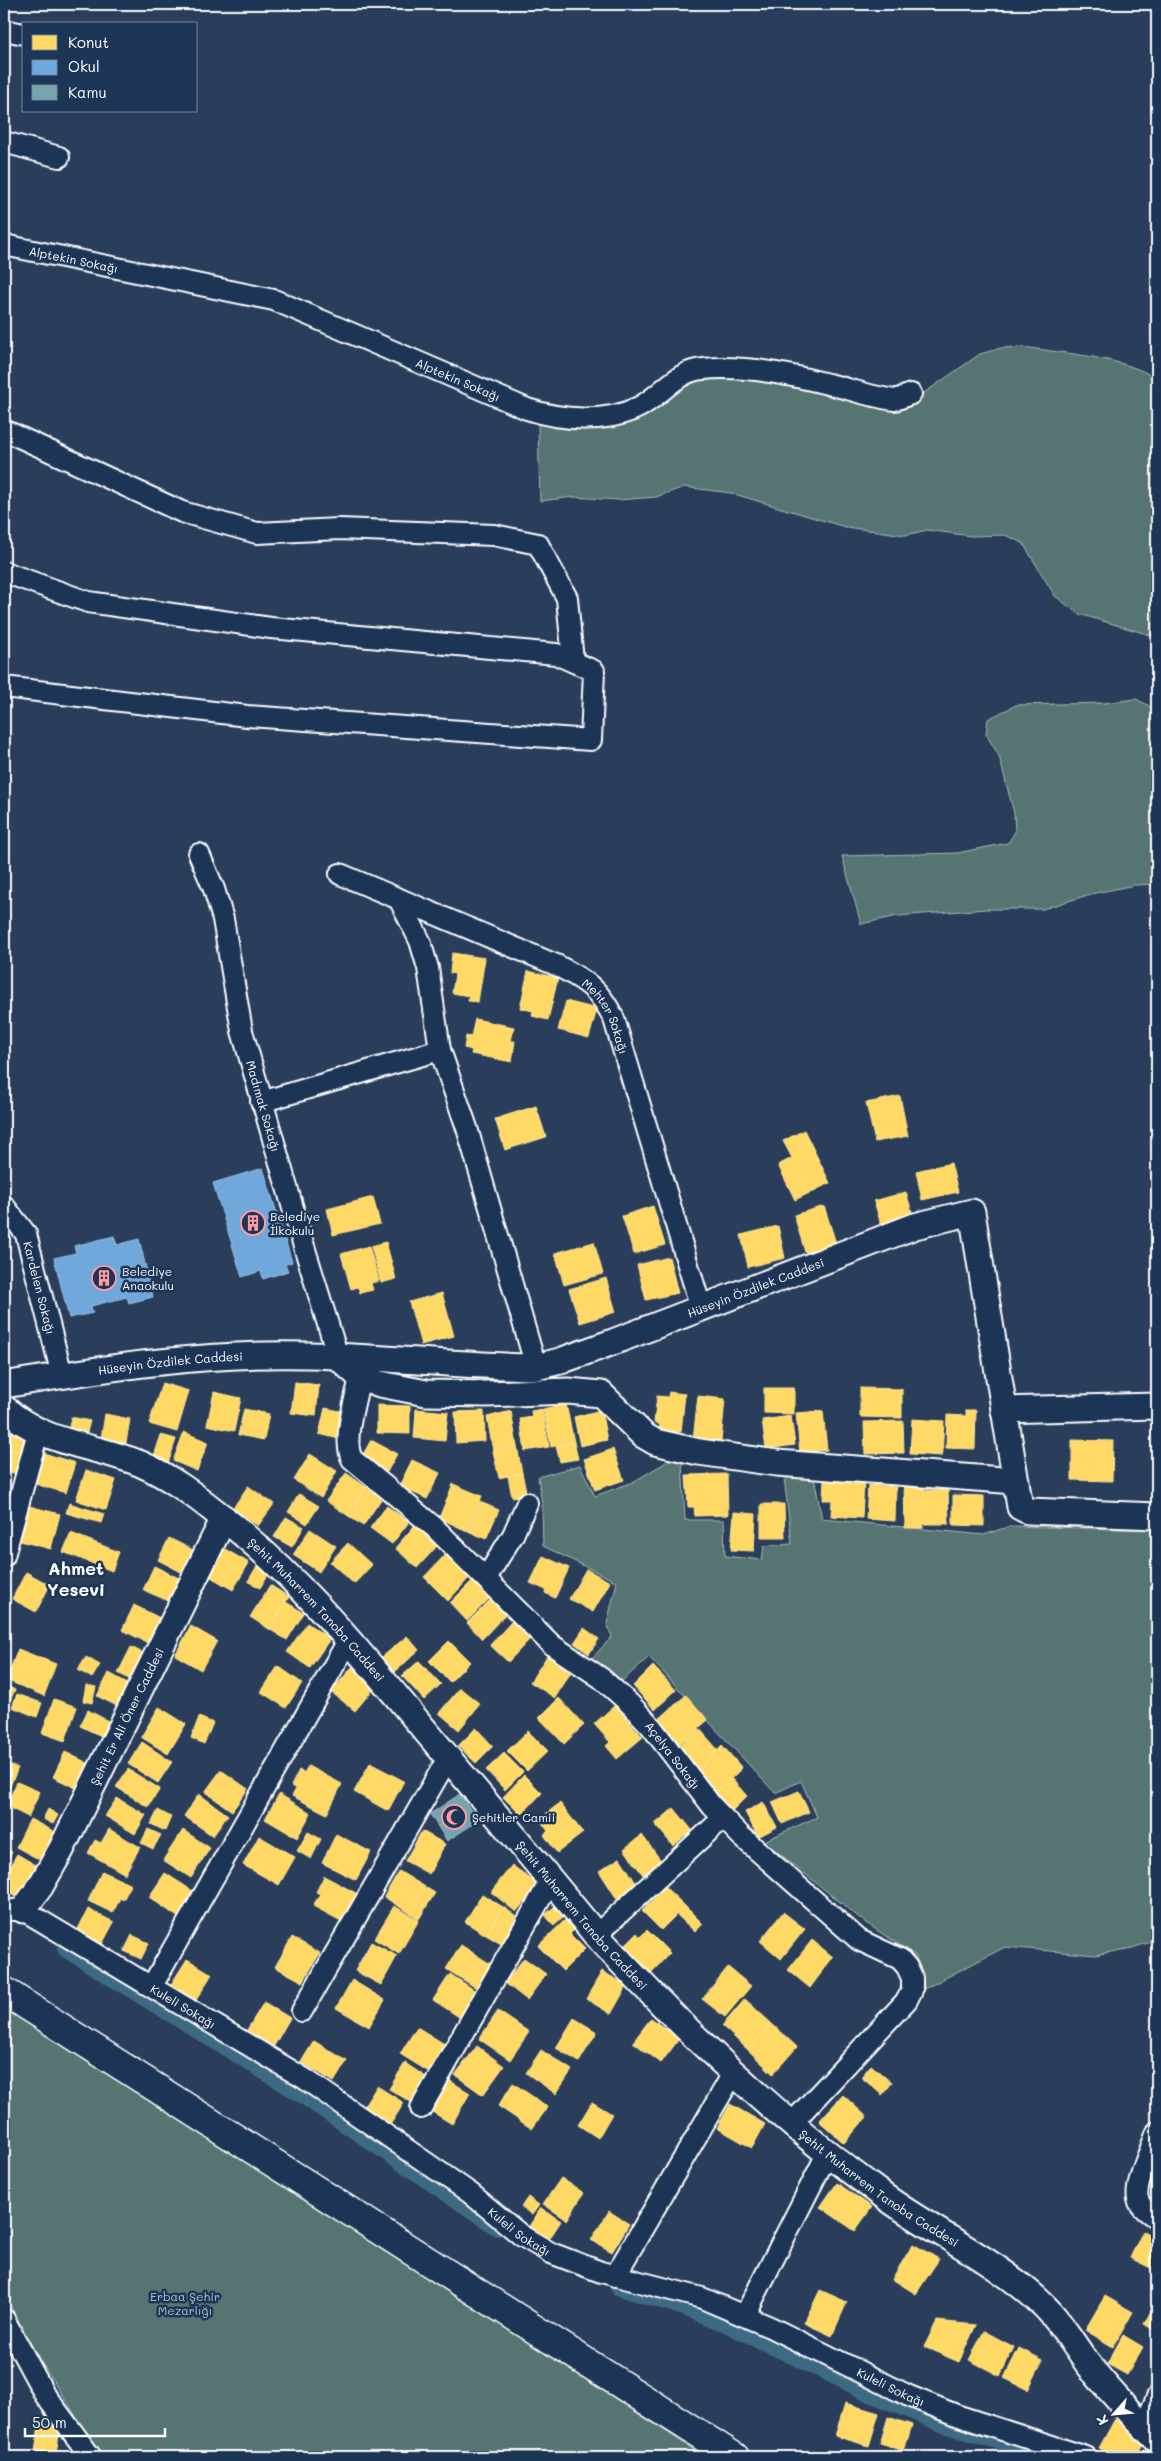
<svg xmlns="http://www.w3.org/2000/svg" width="1161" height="2461" font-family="Mali,sans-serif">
<rect width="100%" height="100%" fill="#2a3e5b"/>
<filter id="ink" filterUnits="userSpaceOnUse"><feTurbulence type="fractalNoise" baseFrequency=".02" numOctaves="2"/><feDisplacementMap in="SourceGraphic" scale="10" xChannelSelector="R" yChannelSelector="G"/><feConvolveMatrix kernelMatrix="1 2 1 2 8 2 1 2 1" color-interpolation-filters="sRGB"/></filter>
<g filter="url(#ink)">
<path fill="#577472" stroke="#abbab8" d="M1024,347C1065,354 1122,356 1157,379V637L1079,614L1055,596L1023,543L1005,535L971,536L927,530L906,535L845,527L731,493L684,487L656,497L618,500L574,497L540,501L538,424L573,428L683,383L721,375L765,379L903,404L924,393L980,354L1001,348Z
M1136,699L1157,710V884L1134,885L1091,894L1043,909H986L898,916L861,924L842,856L957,853L1008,843L1015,832L1014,813L999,756L986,734L988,719L1016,705L1104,703Z
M682,1460L685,1520H724L725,1556L762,1560L764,1546L792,1544L784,1477H814L822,1519L984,1535L1010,1526L1157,1530V1940L1132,1948L1095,1955L1005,1947L924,1989L922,1972L915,1955L866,1923L764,1841L817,1817L801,1781L775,1793L649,1657L622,1681L591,1659L612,1637L607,1623L617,1582L543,1546L542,1504L538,1477L580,1465L595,1496L633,1482L668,1461Z
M4,2001L705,2457H102L41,2362L4,2294Z"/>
<path fill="#ffd966" stroke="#ffe494" d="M452,953L485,958L478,1002L468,1001L469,996L452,993L455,974L450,973Z
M528,971L558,978L548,1020L532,1016L533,1011L520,1008Z
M566,1001L597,1009L589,1038L558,1030Z
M475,1019L514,1027L511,1041H515L512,1062L471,1054L472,1050L464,1048L466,1036L471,1037Z
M900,1096L908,1136L875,1142L866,1103Z
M536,1106L546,1137L505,1150L495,1119Z
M804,1130L830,1183L795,1200L778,1165L792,1158L783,1141Z
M951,1163L958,1192L922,1200L916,1171Z
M906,1192L914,1219L882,1228L874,1201Z
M373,1197L380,1224L333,1235L327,1209Z
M653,1206L665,1245L634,1254L622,1216Z
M824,1206L836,1243L805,1252L794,1215Z
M778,1226L785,1258L748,1267L741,1235Z
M386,1242L396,1279L381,1283L371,1246Z
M594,1242L603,1274L564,1285L555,1253Z
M369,1246L379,1281L371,1283L373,1290L360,1293L358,1287L351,1289L341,1254Z
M669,1257L678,1293L646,1300L637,1265Z
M606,1278L616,1312L580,1323L569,1289Z
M442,1293L454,1336L421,1345L409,1302Z
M295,1382L319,1385L316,1416L291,1413Z
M162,1383L189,1391L177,1432L149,1424Z
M764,1388H794V1414L764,1413Z
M860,1388L902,1389V1418L860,1417Z
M214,1392L241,1398L234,1431L207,1425Z
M669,1392L685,1394L681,1432L659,1430L660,1425L654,1422L657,1396L668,1397Z
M698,1396L725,1399L721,1442L693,1439Z
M566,1404L574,1442L551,1447L543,1409Z
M377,1405L410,1406V1434L377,1433Z
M325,1408L345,1412L339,1439L319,1434Z
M244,1409L269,1414L264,1440L238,1435Z
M416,1409L448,1412L445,1441L414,1438Z
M542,1409L549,1447L525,1451L520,1419L532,1417L531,1411Z
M601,1410L607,1440L580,1446L574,1417Z
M966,1410H976L975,1449L946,1448L947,1415L966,1416Z
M484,1411L485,1441L456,1443L455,1412Z
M511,1411L517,1446L493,1451L487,1417Z
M823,1411L827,1450L800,1453L796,1413Z
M105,1414L130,1419L126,1443L101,1439Z
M791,1416L795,1445L766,1449L762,1420Z
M71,1417L90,1421L86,1436L68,1432Z
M912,1419L944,1421L942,1456L910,1454Z
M903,1421L904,1453L865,1454L864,1422Z
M4,1428L27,1434L23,1453L4,1448Z
M184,1432L208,1442L197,1471L173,1461Z
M161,1435L176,1439L168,1464L153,1459Z
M371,1440L397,1454L387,1472L361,1458Z
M1072,1440L1113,1441L1112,1481L1072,1480Z
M574,1442L578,1459L560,1462L556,1446Z
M517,1446L522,1473L499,1478L493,1451Z
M4,1448L23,1453L18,1474L4,1471Z
M613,1449L624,1480L595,1490L584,1459Z
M44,1453L75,1463L66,1493L35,1484Z
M310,1454L337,1471L321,1498L294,1480Z
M412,1460L440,1473L427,1499L399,1486Z
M86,1470L116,1480L106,1510L76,1500Z
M346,1473L366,1487L347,1515L326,1501Z
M522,1473L527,1495L512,1497L508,1476Z
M727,1474L728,1515L695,1516L694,1507H688L686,1475Z
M824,1480L864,1482L862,1518L831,1516L832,1500H823Z
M453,1484L482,1496L467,1531L439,1518Z
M868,1485L896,1487L895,1521L866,1519Z
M904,1485H924V1490H948L949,1524H923V1528H905Z
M248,1486L274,1504L258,1526L233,1508Z
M366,1487L382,1498L363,1526L347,1515Z
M299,1494L319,1506L307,1524L288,1512Z
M953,1495L984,1496V1526L953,1525Z
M480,1502L499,1510L486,1539L468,1531Z
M69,1503L104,1514L101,1523L66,1513Z
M761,1504H784L785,1538H761Z
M29,1506L60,1514L51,1549L20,1541Z
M387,1506L409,1522L392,1544L370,1528Z
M734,1512L756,1514L754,1551L731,1550Z
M286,1517L304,1527L292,1547L274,1537Z
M415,1525L438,1545L417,1568L395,1548Z
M310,1529L336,1546L319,1572L293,1555Z
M71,1533L119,1552L112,1571L63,1552Z
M169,1538L195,1551L183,1573L158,1560Z
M348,1543L372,1565L354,1584L330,1562Z
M225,1549L249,1563L233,1590L209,1576Z
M446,1554L470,1577L448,1601L424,1577Z
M543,1556L569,1568L555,1598L545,1593L546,1590L530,1583Z
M154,1566L181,1579L171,1602L143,1590Z
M257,1566L269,1573L260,1588L248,1581Z
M586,1569L610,1582L593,1612L569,1599Z
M26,1572L50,1585L36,1612L12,1599Z
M473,1580L490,1598L467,1621L450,1603Z
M270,1585L289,1597L269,1629L250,1617Z
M491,1599L506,1614L482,1639L467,1623Z
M286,1602L304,1613L287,1640L269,1629Z
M134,1605L160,1618L148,1643L122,1630Z
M512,1621L531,1638L508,1662L490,1645Z
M307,1623L330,1639L310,1668L287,1652Z
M191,1626L217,1641L201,1670L175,1655Z
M584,1628L599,1639L589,1654L574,1643Z
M407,1636L419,1650L395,1672L382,1657Z
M449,1641L470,1662L450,1682L429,1661Z
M131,1647L151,1657L138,1684L118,1673Z
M18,1649L56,1664L44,1696L6,1680Z
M547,1656L571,1672L555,1698L530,1682Z
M86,1657L100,1665L92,1678L78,1670Z
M419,1661L441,1684L424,1700L402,1676Z
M278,1666L302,1683L286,1708L261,1692Z
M653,1666L676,1690L655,1710L633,1686Z
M352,1667L375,1687L355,1711L331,1692Z
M109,1673L135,1687L123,1709L97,1696Z
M4,1684L15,1690L4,1713Z
M86,1685L96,1687L92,1703L83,1701Z
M460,1688L480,1704L459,1730L439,1713Z
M17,1694L42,1703L37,1717L12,1707Z
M686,1695L708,1720L680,1744L658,1720Z
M559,1698L584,1725L564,1744L539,1718Z
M54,1699L77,1707L65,1741L42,1733Z
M615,1705L643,1737L617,1759L606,1746L610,1742L594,1724Z
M159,1707L186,1724L168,1754L141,1737Z
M88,1710L110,1722L103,1737L80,1726Z
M199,1717L213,1723L204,1744L191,1738Z
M476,1728L493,1746L476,1763L458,1746Z
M699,1728L718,1750L697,1771L676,1749Z
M528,1731L548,1751L527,1771L507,1751Z
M142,1742L172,1762L158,1783L128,1764Z
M722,1745L742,1768L716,1793L697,1771Z
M65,1752L94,1766L82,1791L53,1777Z
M504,1753L523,1772L505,1790L486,1770Z
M4,1762L18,1768L8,1791L4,1789Z
M370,1763L404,1781L388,1811L354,1792Z
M308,1766L342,1784L327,1814L292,1796L296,1789L291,1786L299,1770L304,1773Z
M128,1769L160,1789L148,1807L116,1787Z
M221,1770L248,1789L232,1811L205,1792Z
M524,1775L542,1793L521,1815L503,1797Z
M731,1778L747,1796L732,1811L716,1793Z
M17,1782L40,1792L28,1817L6,1806Z
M799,1791L809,1812L782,1824L772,1802Z
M199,1794L228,1815L213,1836L184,1816Z
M279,1794L311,1813L297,1838L265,1819Z
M117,1798L146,1815L135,1834L105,1816Z
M763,1802L777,1827L758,1837L745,1812Z
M560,1803L583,1833L557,1853L544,1835L548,1831L539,1819Z
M674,1808L692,1830L673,1846L655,1824Z
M48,1809L58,1815L53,1824L43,1819Z
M158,1810L171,1817L165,1831L151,1824Z
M30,1819L59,1834L44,1862L16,1847Z
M109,1829L140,1847L125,1874L88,1853L95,1840L101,1843Z
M148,1829L161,1835L153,1849L141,1843Z
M183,1830L210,1848L191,1878L163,1860Z
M422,1831L445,1844L429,1874L405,1861Z
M308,1832L321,1839L311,1859L297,1851Z
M336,1834L371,1852L356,1880L322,1863Z
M642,1835L662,1862L643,1875L624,1849Z
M259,1836L295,1857L279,1885L243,1865Z
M4,1847L12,1852L4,1867Z
M17,1854L41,1868L23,1900L4,1889V1877Z
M620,1858L638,1886L617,1899L599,1871Z
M512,1865L538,1885L516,1912L491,1892Z
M102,1871L131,1885L123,1900L120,1898L113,1913L88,1901Z
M399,1871L435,1893L419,1919L384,1897Z
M165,1873L196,1893L179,1918L149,1897Z
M324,1876L356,1893L341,1921L313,1906L320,1894L316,1892Z
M665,1887L685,1906L661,1930L642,1911Z
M482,1894L503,1907L486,1935L465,1922Z
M557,1904L566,1915L554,1926L545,1915Z
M394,1906L419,1920L399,1954L374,1939Z
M685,1906L703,1924L695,1932L676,1914Z
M503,1907L518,1917L501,1944L486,1935Z
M88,1909L114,1922L99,1950L74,1937Z
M783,1912L805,1929L781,1959L760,1941Z
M566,1919L575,1929L570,1934L585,1949L563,1971L538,1946Z
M647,1930L670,1953L650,1974L623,1947L637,1933L640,1937Z
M132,1935L149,1943L141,1959L124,1951Z
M292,1937L320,1953L303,1982L275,1967Z
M812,1940L833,1957L810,1988L788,1970Z
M371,1942L397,1956L381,1985L355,1971Z
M461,1945L492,1965L478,1989L446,1969Z
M524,1958L546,1974L527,2000L505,1983Z
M187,1959L212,1974L195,2002L170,1986Z
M728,1967L751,1986L725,2017L702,1999Z
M602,1971L627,1986L611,2014L586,1999Z
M450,1974L479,1993L462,2019L433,2000Z
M352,1980L385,2000L369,2027L336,2008Z
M745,1999L771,2023L748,2050L722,2026Z
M264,2002L290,2018L274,2046L247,2030Z
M498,2011L529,2032L510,2060L479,2039Z
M574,2018L597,2032L579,2062L556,2048Z
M651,2018L679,2039L661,2063L633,2042Z
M771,2023L797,2047L773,2074L748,2050Z
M417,2027L446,2045L429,2072L400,2054Z
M314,2041L347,2061L334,2082L301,2062Z
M477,2046L504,2066L483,2095L455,2075Z
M541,2050L572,2070L556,2094L526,2073Z
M405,2063L426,2077L411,2102L389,2089Z
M871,2065L892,2083L882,2095L861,2077Z
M447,2079L470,2093L452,2124L429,2110Z
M513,2083L548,2107L532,2129L498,2106Z
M377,2086L404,2103L390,2125L363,2108Z
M843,2095L867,2117L844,2143L819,2121Z
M592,2102L612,2114L598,2138L578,2125Z
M730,2104L765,2124L752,2148L717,2128Z
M561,2178L584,2193L567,2220L543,2204Z
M837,2183L872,2207L855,2231L820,2207Z
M528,2197L539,2205L532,2215L521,2207Z
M541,2208L561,2221L546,2244L526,2231Z
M609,2211L629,2224L612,2252L591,2240Z
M1143,2231L1157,2238V2271L1130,2258Z
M913,2244L939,2259L916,2294L892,2279Z
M820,2290L847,2302L832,2336L804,2323Z
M1105,2296L1133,2312L1113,2347L1085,2330Z
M1157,2300V2332L1144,2324Z
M937,2321L976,2325L959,2362L924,2347Z
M984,2331L1014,2347L1000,2376L969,2360Z
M1123,2335L1143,2347L1127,2375L1107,2364Z
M1019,2348L1043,2360L1028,2390L1004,2378Z
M845,2403L879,2413L869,2446L835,2436Z
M888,2417L912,2425L904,2451L880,2444Z
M1115,2419L1134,2429L1131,2435L1145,2442L1136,2457H1116L1099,2448Z
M39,2424L60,2427L56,2455L35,2452Z"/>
<path fill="#6fa8dc" stroke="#9ac2e6" d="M263,1168L292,1262L285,1264L288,1271L263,1279L261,1271L242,1277L213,1183Z
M114,1236L117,1245L139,1239L153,1297L129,1303L127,1297L91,1306L93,1313L69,1318L54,1258L76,1253L74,1246Z"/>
<path fill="#76a5af" stroke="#9fc0c7" d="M460,1794L478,1821L447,1841L430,1814Z"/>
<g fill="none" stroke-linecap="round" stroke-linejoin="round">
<path stroke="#3e6a83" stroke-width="20" d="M67,1948L296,2089L498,2226
M620,2286L685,2306L726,2322L873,2393L947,2424L1051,2455"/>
<defs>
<g id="minor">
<path d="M4,30L24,34"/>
<path d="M4,142L59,157"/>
<path id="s1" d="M4,245L274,300L527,409C561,420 605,424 639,407C662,395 676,371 703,369C744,365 789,374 828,384C850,389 872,397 895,400L911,394"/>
<path d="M4,430L182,512L257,533L339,529L494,535L538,544L567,598L573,661"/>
<path d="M4,572L88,602L271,628L556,654L594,671L591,740L247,716L4,687"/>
<path id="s2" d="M199,854L214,889L223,919L242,1031L303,1243L338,1357"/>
<path id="s3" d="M340,874L556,965C585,980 600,989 614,1019L701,1308"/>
<path d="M399,899L420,941L428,968L440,1050L467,1128L536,1367"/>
<path d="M261,1102L440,1050"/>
<path id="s4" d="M4,1206L26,1234L62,1375"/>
<path id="s5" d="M360,1377C356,1398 342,1440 352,1459L434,1527L552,1645L601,1678L629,1703L650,1725L712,1806L741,1836L859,1940L900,1959L907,1967L912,1978V1990L907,2000L791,2124"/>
<path d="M4,1556L38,1432"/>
<path d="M486,1578L513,1535L527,1503"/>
<path id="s6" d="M4,1910H23L305,2079L470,2193L522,2236L551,2253L601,2272L702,2298L770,2327L909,2396L956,2415L1086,2457"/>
<path d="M596,1935L723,1818"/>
<path d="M157,1977L349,1639"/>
<path d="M302,2011L448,1758"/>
<path d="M421,2108L551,1880"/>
<path d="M1157,2132C1152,2147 1134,2185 1138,2199C1140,2207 1150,2214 1157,2218"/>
<path d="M615,2276L734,2072"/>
<path d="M745,2315L827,2154"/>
<path d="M4,2319L45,2395L91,2457"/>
<path d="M1144,2427L1157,2397"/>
</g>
<g id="tertiary">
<path d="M338,1357L360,1377L380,1384L426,1393L486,1394L568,1391L601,1394L643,1435L655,1442L699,1452L777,1463L1016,1481"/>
<path id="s7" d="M4,1385C104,1368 207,1352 309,1355C384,1357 460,1366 536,1367L560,1361L613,1342L915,1226L972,1212L1020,1507L1028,1511L1157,1516"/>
<path id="s8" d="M4,1408C45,1445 92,1444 141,1464C171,1477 197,1497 222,1517C300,1578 361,1654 424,1729C481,1797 539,1865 596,1935C682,2029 777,2118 881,2194C933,2232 994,2259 1041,2303C1060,2320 1073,2344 1088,2364C1109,2391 1133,2416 1157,2440"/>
<path d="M1004,1410L1157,1406"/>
<path id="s9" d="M23,1910L40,1887L61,1850L224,1518"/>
</g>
<path id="secondary" d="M4,1991L735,2457"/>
</defs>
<use href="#minor" stroke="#fff" stroke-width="24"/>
<use href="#tertiary" stroke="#fff" stroke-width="29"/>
<use href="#secondary" stroke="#fff" stroke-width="31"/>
<use href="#minor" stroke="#1d3557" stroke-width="20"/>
<use href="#tertiary" stroke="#1d3557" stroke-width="25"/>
<use href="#secondary" stroke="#1d3557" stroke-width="28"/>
</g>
</g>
<defs>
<symbol id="building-ring" viewBox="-11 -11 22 22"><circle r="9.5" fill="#1d3557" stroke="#ff9aa2" stroke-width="1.5"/><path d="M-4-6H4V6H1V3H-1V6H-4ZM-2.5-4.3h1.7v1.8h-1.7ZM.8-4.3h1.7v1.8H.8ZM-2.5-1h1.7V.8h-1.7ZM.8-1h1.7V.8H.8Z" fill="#ff9aa2"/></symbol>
<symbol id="mosque-ring" viewBox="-11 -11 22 22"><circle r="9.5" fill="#1d3557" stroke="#ff9aa2" stroke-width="1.5"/><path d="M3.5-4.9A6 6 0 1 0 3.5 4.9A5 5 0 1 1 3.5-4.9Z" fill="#ff9aa2"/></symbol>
</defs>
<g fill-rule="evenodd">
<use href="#building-ring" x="239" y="1209" width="28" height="28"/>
<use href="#building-ring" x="90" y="1264" width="28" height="28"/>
<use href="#mosque-ring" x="440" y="1803" width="28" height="28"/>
</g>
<g text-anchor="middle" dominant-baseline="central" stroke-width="5" stroke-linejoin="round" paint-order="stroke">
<g font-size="12" fill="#fff" stroke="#1d3557">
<text stroke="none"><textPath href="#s1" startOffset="71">Alptekin Sokağı</textPath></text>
<text stroke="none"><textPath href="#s1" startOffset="476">Alptekin Sokağı</textPath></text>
<text stroke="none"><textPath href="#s3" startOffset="309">Mehter Sokağı</textPath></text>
<text stroke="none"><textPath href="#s2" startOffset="261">Madımak Sokağı</textPath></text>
<text stroke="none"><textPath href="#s4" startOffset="91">Kardelen Sokağı</textPath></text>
<text stroke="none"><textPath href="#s7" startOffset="768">Hüseyin Özdilek Caddesi</textPath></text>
<text stroke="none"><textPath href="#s7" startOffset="168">Hüseyin Özdilek Caddesi</textPath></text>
<text stroke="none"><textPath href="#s8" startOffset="379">Şehit Muharrem Tanoba Caddesi</textPath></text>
<text stroke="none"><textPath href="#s9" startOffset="220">Şehit Er Ali Öner Caddesi</textPath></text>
<text stroke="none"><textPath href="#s5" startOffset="522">Açelya Sokağı</textPath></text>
<text stroke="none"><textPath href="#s8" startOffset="784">Şehit Muharrem Tanoba Caddesi</textPath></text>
<text stroke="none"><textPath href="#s6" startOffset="206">Kuleli Sokağı</textPath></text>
<text stroke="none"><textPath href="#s8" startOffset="1189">Şehit Muharrem Tanoba Caddesi</textPath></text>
<text stroke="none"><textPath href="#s6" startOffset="611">Kuleli Sokağı</textPath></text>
<text stroke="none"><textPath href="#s6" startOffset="1016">Kuleli Sokağı</textPath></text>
</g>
<g font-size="12" fill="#fff" stroke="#1d3557" text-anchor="start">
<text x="270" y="1216">Belediye<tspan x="270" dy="14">İlkokulu</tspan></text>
<text x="122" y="1271">Belediye<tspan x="122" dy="14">Anaokulu</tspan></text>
<text x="472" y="1817">Şehitler Camii</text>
</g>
<g font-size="12" fill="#b3c0c0" stroke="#1d3557">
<text x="185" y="2296">Erbaa Şehir<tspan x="185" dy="14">Mezarlığı</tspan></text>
</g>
<g font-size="18" font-weight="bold" fill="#fff" stroke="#1d3557">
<text x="76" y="1568">Ahmet<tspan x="76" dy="21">Yesevi</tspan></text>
</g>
</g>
<rect width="1161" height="2461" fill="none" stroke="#1d3557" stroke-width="20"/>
<rect x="10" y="10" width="1141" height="2441" fill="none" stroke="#fff" stroke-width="2" filter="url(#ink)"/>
<rect x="22" y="22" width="175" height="90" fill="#1d3557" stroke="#77869a"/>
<rect x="32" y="35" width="25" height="15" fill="#ffd966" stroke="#77869a"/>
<text x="68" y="48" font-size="15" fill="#ffffff">Konut</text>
<rect x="32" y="60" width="25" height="15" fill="#6fa8dc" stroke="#77869a"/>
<text x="68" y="72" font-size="15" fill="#ffffff">Okul</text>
<rect x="32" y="85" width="25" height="15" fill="#76a5af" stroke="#77869a"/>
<text x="68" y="98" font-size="15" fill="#ffffff">Kamu</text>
<g transform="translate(1114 2414) rotate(243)" stroke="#1d3557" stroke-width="4" paint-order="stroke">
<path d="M0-4L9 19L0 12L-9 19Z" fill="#ffffff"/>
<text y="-8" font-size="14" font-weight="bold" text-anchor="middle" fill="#ffffff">K</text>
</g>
<path d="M25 2428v8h140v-8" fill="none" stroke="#ffffff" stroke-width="2.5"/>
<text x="32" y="2428" font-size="15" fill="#ffffff" stroke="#1d3557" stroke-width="4" paint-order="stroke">50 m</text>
</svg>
